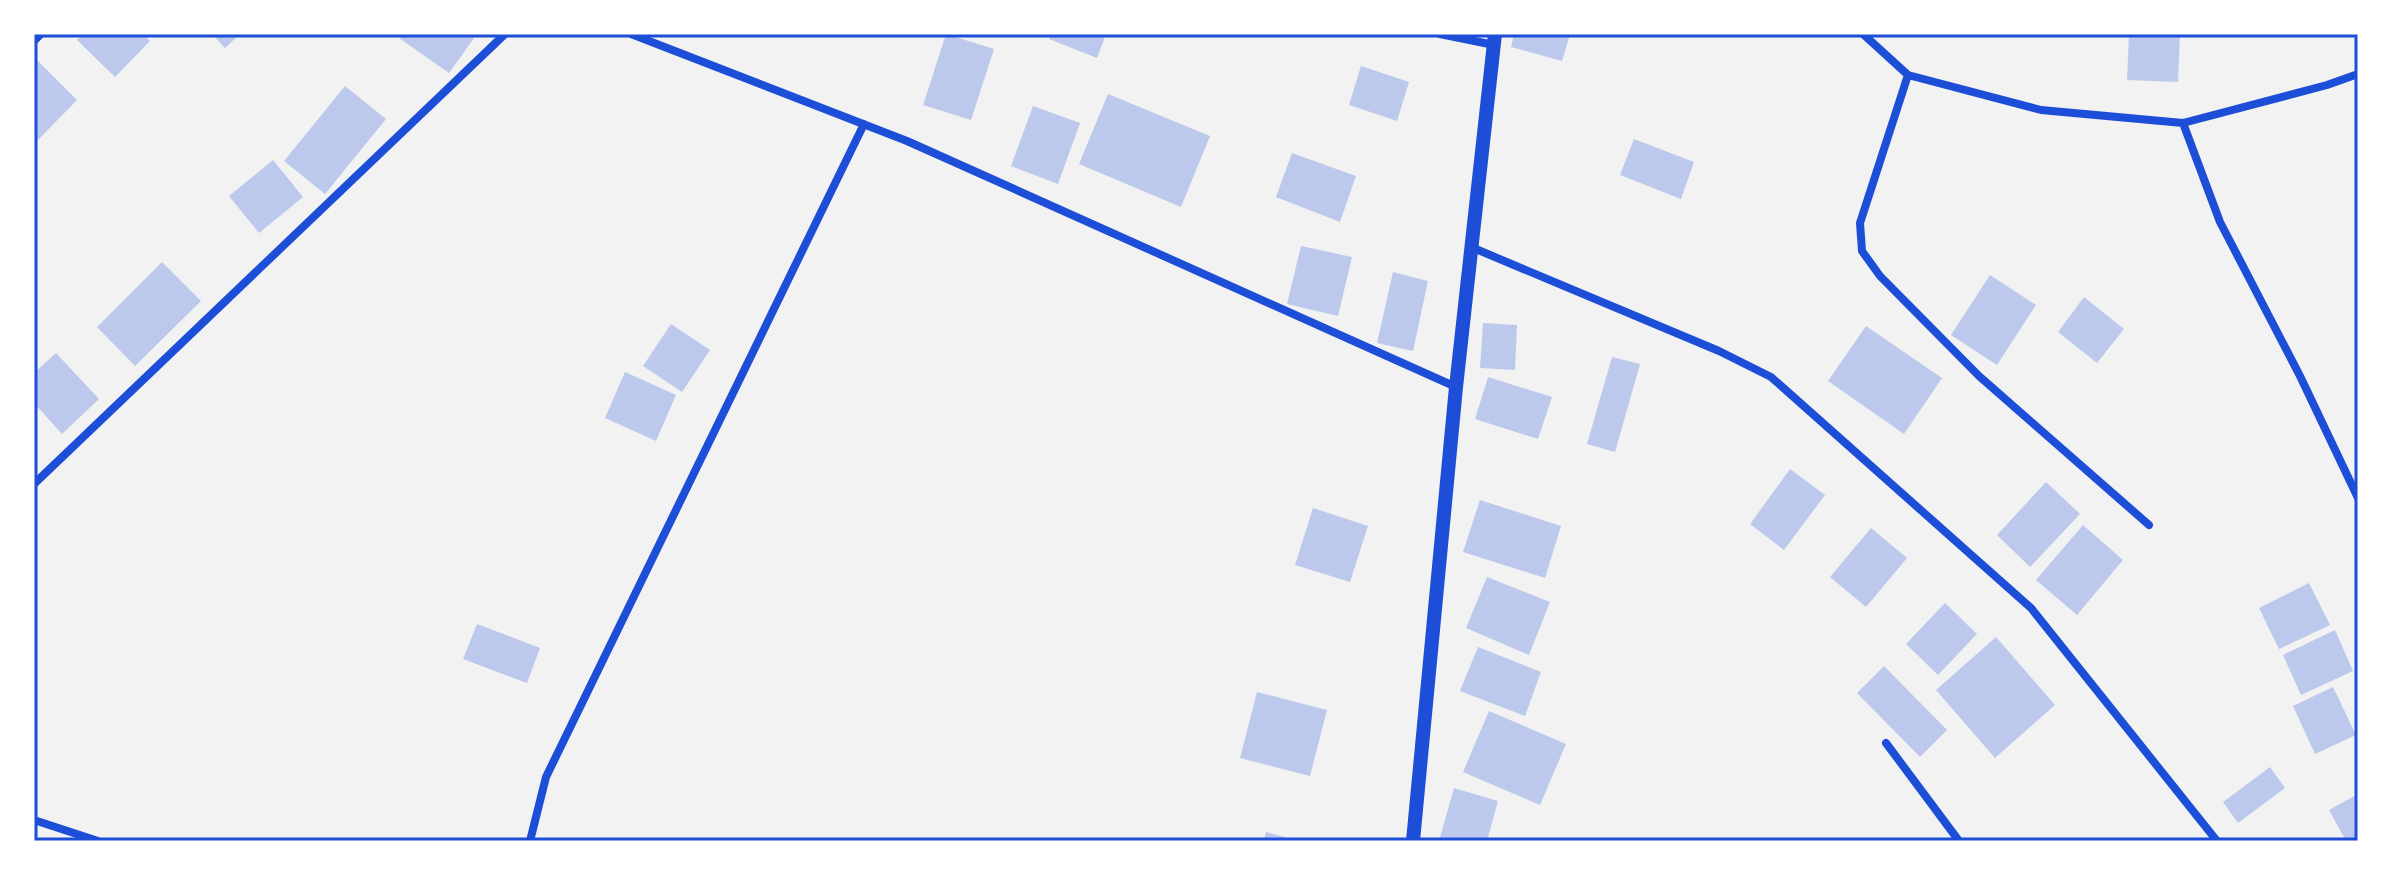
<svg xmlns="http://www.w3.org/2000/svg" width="2392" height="875" font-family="'IBM Plex Sans',sans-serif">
<rect width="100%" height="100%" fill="#f2f2f2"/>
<path fill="#bdc9ec" d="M83,34H143L150,41L115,77L77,40Z
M212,34H240L225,48Z
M402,34H477L449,73L399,38Z
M946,34L994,49L971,120L923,105Z
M1051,34H1106L1097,58L1049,39Z
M1514,34H1570L1562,61L1511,47Z
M2129,34H2180L2178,82L2127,80Z
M34,57L77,100L38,140L34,136Z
M1361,66L1409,82L1397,121L1349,105Z
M345,86L386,119L325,194L284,161Z
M1108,94L1210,136L1181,207L1079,164Z
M1033,106L1080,123L1058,184L1011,166Z
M1634,139L1694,162L1681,199L1620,175Z
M1292,153L1356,176L1340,222L1276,197Z
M273,160L303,197L259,233L229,196Z
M1301,246L1352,257L1338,316L1287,304Z
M162,262L201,301L135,366L97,327Z
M1393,272L1428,281L1413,351L1377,343Z
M1990,275L2036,305L1997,365L1951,335Z
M2084,297L2124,329L2097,363L2058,332Z
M1483,323L1517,325L1515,370L1480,368Z
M671,324L710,350L682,392L643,366Z
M1866,326L1942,378L1904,434L1828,381Z
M56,353L99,399L62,434L34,403V373Z
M1612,357L1640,364L1615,452L1587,444Z
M625,372L676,395L656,441L605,418Z
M1488,377L1552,397L1538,439L1475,419Z
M1790,469L1825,495L1784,550L1750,524Z
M2046,482L2080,514L2030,567L1997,535Z
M1480,500L1561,526L1545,578L1463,552Z
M1313,508L1368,526L1350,582L1295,565Z
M2083,525L2123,560L2077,615L2036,580Z
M1871,528L1907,558L1866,607L1830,577Z
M1487,577L1550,602L1529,655L1466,628Z
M2309,583L2330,625L2279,649L2259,608Z
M1945,603L1977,634L1938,675L1906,644Z
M477,624L540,648L527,683L463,659Z
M2335,630L2353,671L2301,695L2283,655Z
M1996,637L2055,705L1995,758L1936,690Z
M1478,647L1541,672L1525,716L1460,691Z
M1884,666L1947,730L1920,757L1857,693Z
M2333,687L2356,735L2315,754L2293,706Z
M1257,692L1327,710L1310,776L1240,758Z
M1489,711L1566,744L1540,805L1463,772Z
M2270,767L2285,788L2238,823L2223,802Z
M1454,788L1498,801L1487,841H1439Z
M2358,794V841H2346L2329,810Z
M1266,832L1295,840V841H1264Z"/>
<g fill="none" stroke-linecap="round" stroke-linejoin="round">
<path stroke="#1d4ed8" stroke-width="8" d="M631,34L907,141L1456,387
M1440,34L1494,45
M1863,34L1908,75L2041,110L2183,123L2327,85L2358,74
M34,41L41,34
M1908,75L1860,223L1862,251L1880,276L1979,376L2149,525
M2183,123L2220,222L2300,376L2358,498
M1471,247L1719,351L1771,377L2031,608L2217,841
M34,484L505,34
M1886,743L1959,841
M34,820L98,841
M530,841L546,777L864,124"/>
<path stroke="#1d4ed8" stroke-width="14" d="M1413,841L1456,387L1495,34"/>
</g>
<rect width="2392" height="875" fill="none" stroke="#ffffff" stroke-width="72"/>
<rect x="36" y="36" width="2320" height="803" fill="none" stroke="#1d4ed8" stroke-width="3"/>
</svg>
